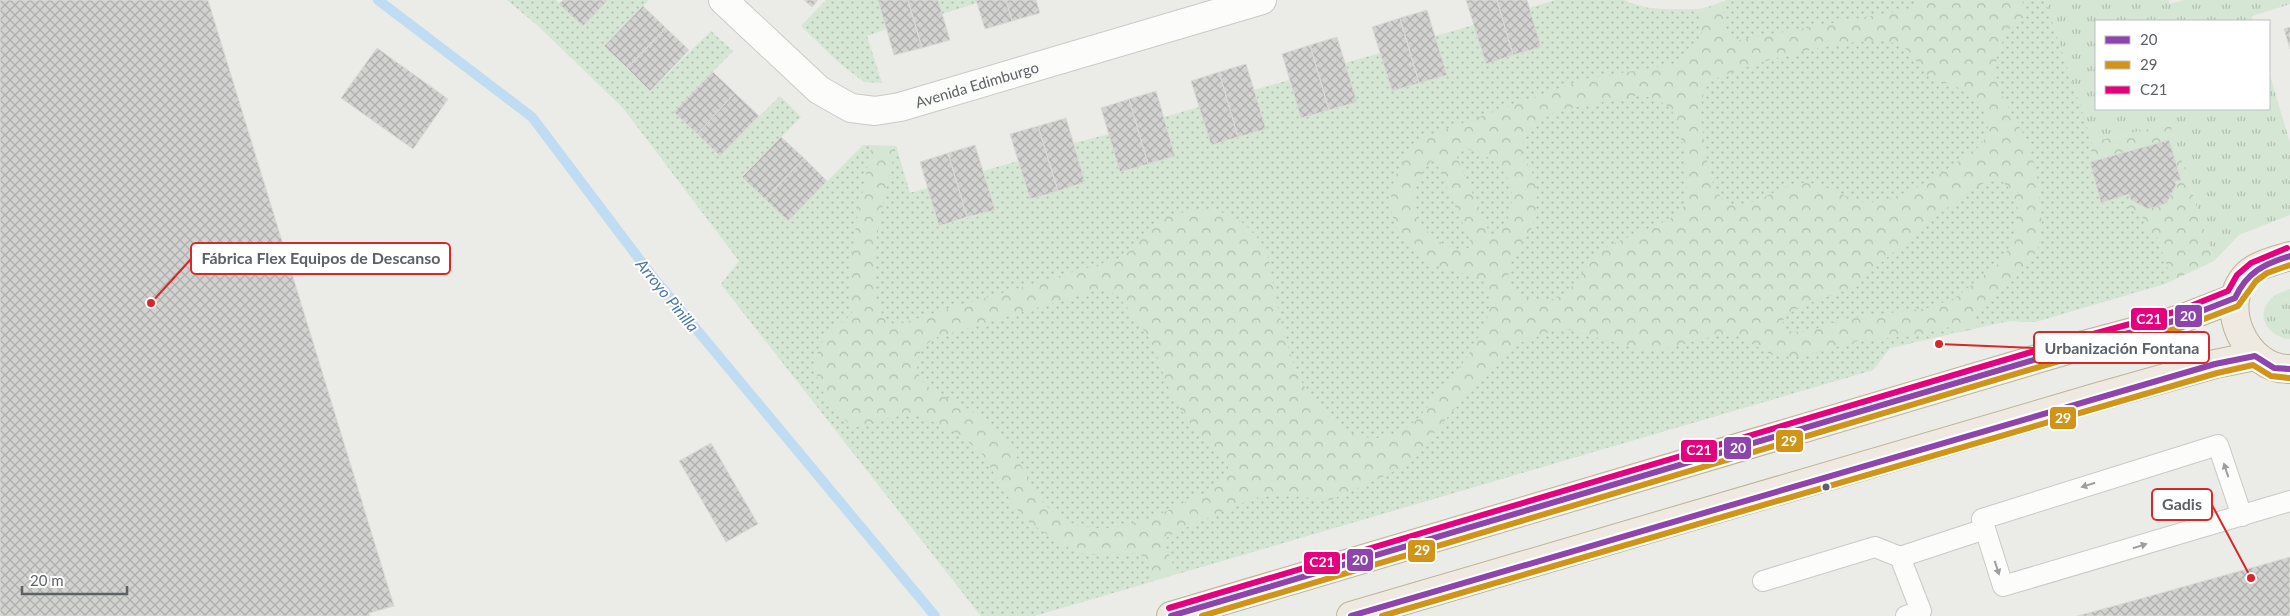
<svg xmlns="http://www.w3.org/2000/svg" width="2290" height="616" font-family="Lato,sans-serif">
<defs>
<pattern id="grass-tufts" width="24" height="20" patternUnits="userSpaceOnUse" patternTransform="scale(1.25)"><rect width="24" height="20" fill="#d6e6d4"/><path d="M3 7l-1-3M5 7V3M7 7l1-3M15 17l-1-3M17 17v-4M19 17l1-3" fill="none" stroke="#b1beb0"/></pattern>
<pattern id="forest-crowns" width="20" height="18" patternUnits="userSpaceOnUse" patternTransform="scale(1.25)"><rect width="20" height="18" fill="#d6e6d4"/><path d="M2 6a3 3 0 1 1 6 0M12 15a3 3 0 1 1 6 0" fill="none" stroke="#b1beb0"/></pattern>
<pattern id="garden-dots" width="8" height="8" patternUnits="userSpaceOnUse" patternTransform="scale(1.25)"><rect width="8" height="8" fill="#d6e6d4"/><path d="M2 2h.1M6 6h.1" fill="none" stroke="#b1beb0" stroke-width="1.8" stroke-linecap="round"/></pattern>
<pattern id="building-cross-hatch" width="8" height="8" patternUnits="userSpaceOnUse" patternTransform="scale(1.25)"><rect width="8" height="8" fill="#d2d2d0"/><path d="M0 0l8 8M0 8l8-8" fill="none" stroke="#aeaeac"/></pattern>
</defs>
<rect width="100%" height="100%" fill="#ebebe7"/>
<path fill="url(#grass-tufts)" d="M2045,0H2169L2170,4L2184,0H2290V4L2252,16L2253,21H2096V109H2269V72L2290,143V215L2239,235L2214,261L2170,124L2092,142Z
M2290,289V339H2288C2270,336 2255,318 2269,301C2274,294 2282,292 2290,289Z"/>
<path fill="url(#forest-crowns)" d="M1556,0H1625C1639,10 1681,11 1698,9C1707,8 1718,3 1727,0H2045L2092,142L2170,124L2214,261L2165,284L2035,322L2009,321L1890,348L1873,370L1034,616H981L721,284L869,159L871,145L896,146L927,250L1574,58Z"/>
<path fill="url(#garden-dots)" d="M507,0H556L583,26L608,0H649L604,46L650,91L711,31L733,51L674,112L720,156L780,96L801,117L742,177L788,221L863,145H871C863,201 844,257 852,314C841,323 825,334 819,348C807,379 831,409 854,428L902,414L920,416L961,435L983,455L1013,505L1030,523L1065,546L1081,553L1103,556L1131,553L1147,557L1154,581L1034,616H981L721,284L739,261L623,108L538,26Z
M826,0H878L887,29L867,36L882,83L864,82L837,61L801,26Z
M938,0H976L977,3L942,14Z
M1556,0H1625C1641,12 1679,9 1698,9L1702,33L1697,46L1686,57L1670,65L1584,79L1416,140C1394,170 1379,204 1403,238C1410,248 1417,256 1428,262C1445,270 1464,273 1483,279C1499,309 1484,325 1470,352C1463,365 1451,376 1442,388C1432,399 1422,417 1410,425C1360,462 1313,412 1295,367C1284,340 1279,311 1273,283C1271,272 1270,259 1265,250C1257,234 1241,218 1224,213C1197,205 1167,213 1146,231C1142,235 1140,242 1135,247C1131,251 1125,254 1120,258L895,325C893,323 888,321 886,319C858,288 888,184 896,146L909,193L928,188L940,226L994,210L983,171L1018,161L1030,199L1085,182L1074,143L1109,134L1120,172L1175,156L1164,117L1199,107L1211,145L1266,129L1254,90L1289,80L1302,118L1356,102L1344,63L1380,53L1392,91L1419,83L1435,36L1474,25L1486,63L1540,47L1529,8Z
M1727,0H1922L1915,8L1734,41C1721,30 1722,17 1725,1Z
M2022,0H2045L2092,142L2090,162L2101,203L2129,194L2131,200L2127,207L2142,215L2150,240L2157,237L2172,281L2035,322L2009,321L1976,327L1975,312C1998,293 2023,277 2037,250C2047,230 2038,174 2031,152C2019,114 1981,87 2002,43C2010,27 2011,24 2026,16Z
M1881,40C1888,42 1897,43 1903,47C1917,56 1921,75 1937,81C1943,83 1949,83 1955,86C1976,98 2001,121 1980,145C1975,152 1964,157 1956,163C1931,181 1906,196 1875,202C1850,206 1829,181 1803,183C1783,185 1766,199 1747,204C1714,213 1708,169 1705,146C1701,122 1696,102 1710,81C1764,59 1823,43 1881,40Z
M1639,95C1651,98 1664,100 1672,111C1682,127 1693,191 1683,207C1673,224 1623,236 1604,249C1578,268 1573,307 1532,300C1525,299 1514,292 1511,286C1499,263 1530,242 1534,221C1537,211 1538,190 1535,180C1533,170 1524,162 1523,152C1522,147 1524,139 1525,133L1538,122L1557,111Z
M1465,149C1513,158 1529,206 1492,239L1454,150Z
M1434,158L1473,247C1468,248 1463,249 1458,249C1448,248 1438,241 1431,235C1406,212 1411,179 1434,158Z
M2001,180L2010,189L2019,211L2015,235L2002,261L1955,298L1928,308L1844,319L1806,332L1785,331L1782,327L1784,317L1801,306L1849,289L1947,208L1983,183Z
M1097,290L1117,294C1128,309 1141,324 1150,340C1159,357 1163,376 1171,393C1178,407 1189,421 1198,434C1207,446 1229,453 1228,470C1227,486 1197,496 1185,502C1138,527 1076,548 1038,496C1023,473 1014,444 993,426C984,419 974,413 965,407C948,396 925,394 918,372C914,356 924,345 935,338Z
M1954,326V332L1890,348L1873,370L1177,574L1163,540L1178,531L1254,498L1281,495L1331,500L1389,474L1411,461L1472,388L1517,344L1562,328L1642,350H1662L1714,336H1738L1774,356L1800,357L1862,340L1910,336Z"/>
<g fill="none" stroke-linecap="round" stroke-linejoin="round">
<path stroke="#c0dcf2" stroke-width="10" d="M378,0L532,117L652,276L935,616"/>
</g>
<path fill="url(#building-cross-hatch)" stroke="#dadad6" d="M0,0H208L394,606L369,613L370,616H0Z
M563,0H608L583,26L559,4Z
M804,0H818L812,7Z
M878,0H908L922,48L894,55Z
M908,0H938L950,40L922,48Z
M976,0H1006L1012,21L985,29Z
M1006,0H1036L1040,13L1012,21Z
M1466,0H1497L1513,55L1486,64Z
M1497,0H1527L1541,47L1513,55Z
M643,6L666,28L627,68L604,46Z
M1427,10L1447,75L1419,83L1400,18Z
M1400,18L1419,83L1392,91L1372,27Z
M2290,27V49L2284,29Z
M666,28L689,50L650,91L627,68Z
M1337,37L1357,102L1329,110L1310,45Z
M1310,45L1329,110L1301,118L1282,54Z
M377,48L448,99L413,149L341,98Z
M1246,64L1266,129L1238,137L1219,72Z
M713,72L735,93L697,134L674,112Z
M1219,72L1238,137L1211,145L1191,81Z
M1156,91L1175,156L1148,164L1129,99Z
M735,93L759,116L720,156L697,134Z
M1129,99L1148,164L1120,172L1101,108Z
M1066,118L1085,182L1058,191L1038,126Z
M1038,126L1058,191L1030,199L1010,134Z
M781,137L804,158L765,199L742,177Z
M2169,140L2181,180L2175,181L2176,185L2167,203L2148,209L2131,200L2129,194L2101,203L2090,162Z
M975,145L995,210L967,217L948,153Z
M948,153L967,217L939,226L920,162Z
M804,158L827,181L788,221L765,199Z
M711,443L758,524L726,542L679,461Z
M2290,557V616H2077L2136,600Z"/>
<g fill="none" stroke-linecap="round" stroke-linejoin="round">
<defs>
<path id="lane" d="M2242,516L2218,445L1982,519L2003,586L2290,501
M1900,557L1985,529
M1763,581L1875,547L1900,557L1921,611L1906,616"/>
<g id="street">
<path id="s1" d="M723,0L819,90L851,108L875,111L900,107L1262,0"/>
</g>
<path id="highway" d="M2290,256C2277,260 2260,264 2250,272C2214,302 2246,371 2290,369
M1171,616L2084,345L2181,319L2235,298
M1351,616L2098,397L2215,364L2255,356"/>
</defs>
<use href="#lane" stroke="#c9c9c8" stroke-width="22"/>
<use href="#street" stroke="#c9c9c8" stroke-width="30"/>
<use href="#highway" stroke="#bfb398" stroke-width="30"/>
<use href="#lane" stroke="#fcfcfb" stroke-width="20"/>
<use href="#street" stroke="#fcfcfb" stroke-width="28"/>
<use href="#highway" stroke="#eeeae2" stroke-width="28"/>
<defs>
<path id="bus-1" d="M1171,616L2084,345L2181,319L2235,298C2247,272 2264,264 2290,256
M1351,616L2215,364L2255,356L2274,368L2290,369"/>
<path id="bus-2" d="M1202,616L2086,353L2183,327L2238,306L2256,281L2267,273L2290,265
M1382,616L2217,373L2253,365L2271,376L2289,378"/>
<path id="bus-3" d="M1169,608L2082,337L2178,311L2228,291L2237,275L2251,263L2287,248"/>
</defs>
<use href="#bus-1" stroke="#fff" stroke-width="10"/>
<use href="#bus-2" stroke="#fff" stroke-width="10"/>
<use href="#bus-3" stroke="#fff" stroke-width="10"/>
<use href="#bus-1" stroke="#8e44ad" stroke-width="6"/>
<use href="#bus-2" stroke="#d09419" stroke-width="6"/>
<use href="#bus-3" stroke="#e5007d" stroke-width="6"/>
</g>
<defs><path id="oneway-solid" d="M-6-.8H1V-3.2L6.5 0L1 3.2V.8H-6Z" transform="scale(1.25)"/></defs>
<g fill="#9d9ea0">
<use href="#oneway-solid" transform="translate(2226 470) rotate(-108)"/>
<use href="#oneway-solid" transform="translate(2088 485) rotate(163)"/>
<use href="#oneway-solid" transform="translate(2140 546) rotate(-17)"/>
<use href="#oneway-solid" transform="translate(1997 568) rotate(72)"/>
</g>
<circle fill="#5d6064" stroke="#fff" stroke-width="2" cx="1826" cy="487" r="4.5"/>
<g text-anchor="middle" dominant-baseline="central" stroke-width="4" stroke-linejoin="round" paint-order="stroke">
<g font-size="15" fill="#5d6064" stroke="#fff">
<text stroke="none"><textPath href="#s1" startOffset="298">Avenida Edimburgo</textPath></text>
</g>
<g font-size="16" font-style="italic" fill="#4c78a6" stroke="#fff">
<text transform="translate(668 295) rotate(51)">Arroyo Pinilla</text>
</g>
</g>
<path fill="none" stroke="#d62828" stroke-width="2" d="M151 303L191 259M1939 344L2034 348M2251 578L2212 505"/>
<g fill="#d62828" stroke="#fff" stroke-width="2">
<circle cx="151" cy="303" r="5"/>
<circle cx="1939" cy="344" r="5"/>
<circle cx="2251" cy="578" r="5"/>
</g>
<g fill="#fff" stroke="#d62828" stroke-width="2">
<rect x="191" y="243" width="259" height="31" rx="5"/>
<rect x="2034" y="332" width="175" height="31" rx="5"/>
<rect x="2152" y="489" width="60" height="31" rx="5"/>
</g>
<g font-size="16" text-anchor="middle" font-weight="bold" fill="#5d6064">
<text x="321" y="264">Fábrica Flex Equipos de Descanso</text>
<text x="2122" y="354">Urbanización Fontana</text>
<text x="2182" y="510">Gadis</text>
</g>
<g stroke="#fff" stroke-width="2">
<rect x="2174" y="304" width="29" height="24" rx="5" fill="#8e44ad"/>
<rect x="2130" y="307" width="38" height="24" rx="5" fill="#e5007d"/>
<rect x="2049" y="406" width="28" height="24" rx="5" fill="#d09419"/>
<rect x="1775" y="429" width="29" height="24" rx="5" fill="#d09419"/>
<rect x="1723" y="436" width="29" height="24" rx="5" fill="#8e44ad"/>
<rect x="1680" y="439" width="38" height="24" rx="5" fill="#e5007d"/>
<rect x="1407" y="539" width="29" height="24" rx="5" fill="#d09419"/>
<rect x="1346" y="548" width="28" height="24" rx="5" fill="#8e44ad"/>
<rect x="1303" y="551" width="38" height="24" rx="5" fill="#e5007d"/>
</g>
<g font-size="14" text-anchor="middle" font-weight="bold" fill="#fff">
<text x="2188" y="321">20</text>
<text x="2149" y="324">C21</text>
<text x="2063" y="423">29</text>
<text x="1789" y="446">29</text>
<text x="1738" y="453">20</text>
<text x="1699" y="455">C21</text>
<text x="1422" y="555">29</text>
<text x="1360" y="565">20</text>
<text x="1322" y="567">C21</text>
</g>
<rect x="2095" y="20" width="175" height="90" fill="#ffffff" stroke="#bebfc1"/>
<rect x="2105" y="36" width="25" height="8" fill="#8e44ad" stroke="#bebfc1"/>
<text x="2140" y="45" font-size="15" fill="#5d6064">20</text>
<rect x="2105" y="61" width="25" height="8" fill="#d09419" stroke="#bebfc1"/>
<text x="2140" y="70" font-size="15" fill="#5d6064">29</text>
<rect x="2105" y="86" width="25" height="8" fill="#e5007d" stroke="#bebfc1"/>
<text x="2140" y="95" font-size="15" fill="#5d6064">C21</text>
<path d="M22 586v8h105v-8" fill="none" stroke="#5d6064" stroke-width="2.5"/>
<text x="30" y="586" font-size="15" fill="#5d6064" stroke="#ffffff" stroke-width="4" paint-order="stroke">20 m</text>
</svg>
